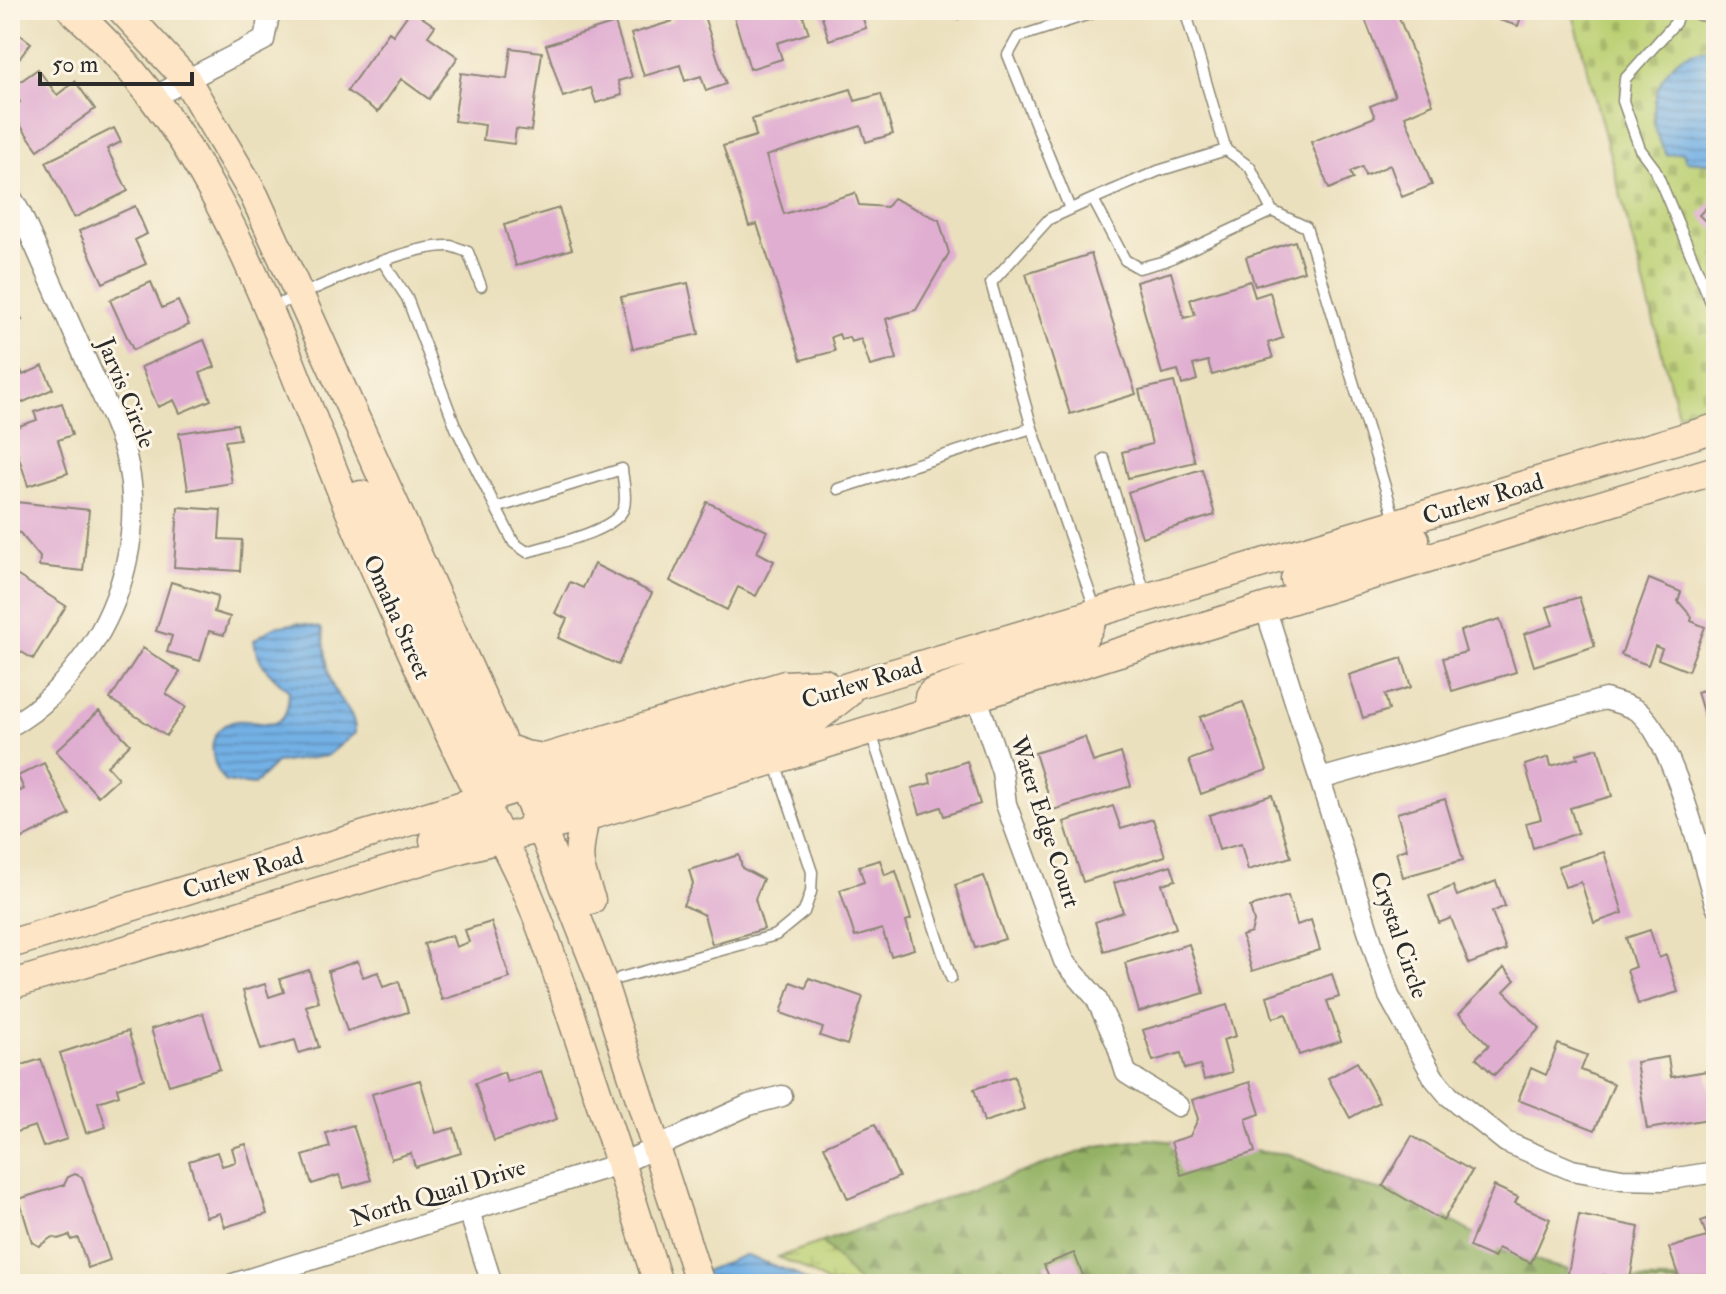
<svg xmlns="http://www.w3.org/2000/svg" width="1726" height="1294" font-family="'IM FELL Double Pica',serif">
<defs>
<pattern id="forest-firs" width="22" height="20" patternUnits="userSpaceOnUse" patternTransform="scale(2)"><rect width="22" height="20" fill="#94b265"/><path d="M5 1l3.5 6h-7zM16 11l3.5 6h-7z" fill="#799153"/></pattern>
<pattern id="wetland-marsh" width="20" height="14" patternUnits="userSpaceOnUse" patternTransform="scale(2)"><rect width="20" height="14" fill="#bbd073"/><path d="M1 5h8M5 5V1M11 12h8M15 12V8" fill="none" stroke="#a1b364"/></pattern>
<pattern id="cemetery-stones" width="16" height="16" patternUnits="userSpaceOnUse" patternTransform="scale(2)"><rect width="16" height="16" fill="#bbd073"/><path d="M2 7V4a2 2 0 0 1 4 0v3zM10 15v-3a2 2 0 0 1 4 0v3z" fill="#a1b364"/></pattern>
<pattern id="water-rules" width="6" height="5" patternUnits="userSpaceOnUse" patternTransform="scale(2)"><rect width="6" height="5" fill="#73b0e5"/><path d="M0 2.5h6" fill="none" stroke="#5f8fba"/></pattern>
</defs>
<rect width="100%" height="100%" fill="#fcf5e5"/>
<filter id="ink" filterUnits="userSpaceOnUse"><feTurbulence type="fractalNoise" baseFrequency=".0125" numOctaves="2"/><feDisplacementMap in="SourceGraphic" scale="16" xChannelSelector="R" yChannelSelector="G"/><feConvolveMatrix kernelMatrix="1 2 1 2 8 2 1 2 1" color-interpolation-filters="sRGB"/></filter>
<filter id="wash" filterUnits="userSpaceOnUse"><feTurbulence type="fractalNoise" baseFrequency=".006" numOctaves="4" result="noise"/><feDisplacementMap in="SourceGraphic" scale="32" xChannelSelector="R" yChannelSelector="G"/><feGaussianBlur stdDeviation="1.8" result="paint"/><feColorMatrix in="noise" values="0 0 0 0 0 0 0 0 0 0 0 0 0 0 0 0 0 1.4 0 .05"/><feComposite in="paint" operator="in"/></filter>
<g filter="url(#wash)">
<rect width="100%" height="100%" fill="#ebe0bd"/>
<path fill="url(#forest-firs)" stroke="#606e48" stroke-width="2" d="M1148,1139L1289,1154L1354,1184L1409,1197L1471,1232L1544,1264L1612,1279L1701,1281L1716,1284H1211L1113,1280L1056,1284H860L822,1242L1097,1146Z"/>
<path fill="url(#wetland-marsh)" stroke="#737e4f" stroke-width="2" d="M822,1242L823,1243L860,1284H829L798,1265L778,1257Z
M1113,1280L1211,1284H1056Z"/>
<path fill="url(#cemetery-stones)" stroke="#737e4f" stroke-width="2" d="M1572,10H1716V402L1678,414Z"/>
<path fill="url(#water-rules)" stroke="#4f6e88" stroke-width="2" d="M1706,49L1716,53V164L1686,161L1683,152L1667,155C1660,144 1654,132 1654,119C1652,85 1672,51 1706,49Z
M298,623L321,628C327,647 325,668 333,687C341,706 355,709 355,733L327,756L276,763L254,785L225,782C209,763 204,727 236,721C248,719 262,726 274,723C288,719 288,703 289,691C271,675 257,664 254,640L274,627Z
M744,1255L794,1273L811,1284H673Z"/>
<g id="blocks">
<path fill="#e0aed1" d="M411,10L435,26L428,36L458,57L429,99L401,79L378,112L347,91L389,32L393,35Z
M670,10H702L726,84L706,91L701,76L685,81L680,65L644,76L631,34L673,21Z
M732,10H801L809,33L777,43L782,59L750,69Z
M820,10H860L866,28L829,40Z
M955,10H984V11L958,19Z
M1390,10H1396L1433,104L1405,116L1432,185L1402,197L1390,165L1365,176L1362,167L1350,172L1353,179L1329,189L1311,142L1375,117L1370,106L1395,96L1365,19Z
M1489,10H1523L1518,26L1487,16Z
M615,23L632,77L618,81L622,95L596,103L591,88L563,97L546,45Z
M10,27L31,43L10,71Z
M511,48L542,52L531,131L516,129L514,144L483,140L485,125L454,121L461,73L507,79Z
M38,69L57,95L75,81L95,109L38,150L10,111L20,102L11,88Z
M851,89L855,101L881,94L893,134L866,142L861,126L766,156L784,214L855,193L859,205L887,207L893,198L939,220L949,253L916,310L886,319L897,359L870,366L861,339L851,342L849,337L841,339L839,334L831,337L835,351L801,360L757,224L749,226L723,146L756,136L752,119Z
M114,128L121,142L107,149L128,191L74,218L46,162Z
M1716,197V232L1699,215Z
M135,206L147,234L135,240L146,264L103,283L79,231Z
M559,208L572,249L516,266L504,225Z
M1295,241L1304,271L1255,286L1246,257Z
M1091,254L1136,394L1070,414L1026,274Z
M1171,272L1184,318L1195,315L1190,299L1250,281L1255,297L1270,292L1283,338L1268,343L1273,358L1212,375L1208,361L1193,365L1197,380L1182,385L1178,370L1162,374L1136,282Z
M151,282L162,308L178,301L189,325L133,350L110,300Z
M688,283L699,334L633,349L621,297Z
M15,307L22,320L10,326V309Z
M204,340L215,367L200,373L211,400L180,413L174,400L158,407L141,367Z
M10,346L23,375L43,366L53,389L10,408Z
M1174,382L1195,462L1128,478L1122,452L1152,444L1139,390Z
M62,403L72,435L58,440L68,473L28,486L10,429L37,420L34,412Z
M237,424L240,439L225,441L232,483L188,490L179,433Z
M1202,469L1215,515L1142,537L1128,492Z
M16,502L89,510L83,571L39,566L40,557L20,533L13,532Z
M707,502L767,531L757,552L774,561L756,596L738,587L727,610L670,581Z
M178,507L221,510L219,539L242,540L240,571L174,567Z
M594,564L652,593L618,665L558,638L567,619L555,613L570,582L583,588Z
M10,571L66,606L33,659L10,645Z
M1649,579L1681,592L1678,601L1692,617L1691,621L1705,627L1688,671L1658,659L1662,649L1655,646L1648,665L1621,655Z
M171,582L218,596L214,612L230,617L224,635L209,631L200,661L167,652L172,636L156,631Z
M1579,597L1595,646L1534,666L1524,634L1553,625L1547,607Z
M1500,619L1516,672L1452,691L1443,658L1466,652L1460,631Z
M143,648L180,672L166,694L186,707L166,736L110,699Z
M1402,658L1411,687L1385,695L1389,710L1363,718L1349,675Z
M1716,686V744L1713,745L1697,692Z
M1243,702L1267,770L1201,794L1189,760L1212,752L1200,717Z
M99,711L130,744L107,766L118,778L98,796L56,751Z
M1085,737L1093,762L1121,753L1131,786L1053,810L1035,753Z
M1598,748L1612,796L1570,808L1578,833L1533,848L1526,823L1541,819L1525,765L1549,757L1551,766L1578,758L1577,754Z
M967,761L980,804L944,816L941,807L920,814L912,788L931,783L929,774Z
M44,763L70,815L17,841L10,828V796L24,789L18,776Z
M1272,795L1291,857L1248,870L1241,844L1219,850L1209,815Z
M1445,799L1463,860L1403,877L1396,852L1407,849L1397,813Z
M1113,806L1121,829L1153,819L1165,856L1083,882L1064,822Z
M1604,852L1623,913L1594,923L1581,882L1565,887L1558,866Z
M739,855L742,868L763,879L755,899L764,929L712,944L704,915L683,905L693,884L689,870Z
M880,860L885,875L896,871L911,919L906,921L914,949L891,956L882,929L855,937L840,890L864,882L859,866Z
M1171,865L1176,880L1162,884L1176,928L1104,951L1095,922L1123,912L1114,883Z
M984,876L1005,939L975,948L955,885Z
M1496,881L1505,906L1492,912L1506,950L1469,964L1451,918L1439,923L1429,896L1453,886L1457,896Z
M1288,896L1297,925L1311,920L1320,950L1252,971L1242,936L1251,933L1254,922L1250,907Z
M491,922L510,978L442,1000L424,944L452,935L456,947L469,942L465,930Z
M1650,930L1659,958L1666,955L1678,992L1638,1004L1627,970L1635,967L1626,938Z
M1189,944L1204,993L1139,1012L1125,963Z
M358,961L363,977L378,972L383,987L399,982L408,1012L347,1031L328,971Z
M1504,968L1515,980L1504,991L1540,1028L1494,1075L1476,1058L1489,1045L1459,1014Z
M309,970L319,1002L306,1006L319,1047L299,1053L295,1040L261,1050L243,991L265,984L269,997L284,992L280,979Z
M1332,974L1339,997L1327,1001L1341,1041L1299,1055L1286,1014L1273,1018L1267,996Z
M809,978L863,997L847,1045L820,1036L823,1028L781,1013L791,982L806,988Z
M1227,1005L1236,1036L1223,1040L1232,1072L1204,1080L1200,1065L1185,1069L1181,1053L1153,1061L1143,1030Z
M203,1013L220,1069L169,1085L151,1029Z
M128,1031L144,1079L117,1088L119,1095L98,1102L106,1127L86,1133L60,1053Z
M1558,1044L1587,1055L1581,1070L1614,1084L1595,1130L1518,1100L1531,1068L1546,1075Z
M1668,1057L1671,1077L1707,1071L1715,1118L1647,1129L1636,1062Z
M41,1059L67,1139L43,1147L35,1126L10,1134V1087L18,1084L13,1068Z
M1357,1062L1379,1102L1350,1118L1328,1078Z
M541,1071L557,1119L494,1141L475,1083L504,1072L507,1082Z
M1014,1076L1024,1109L984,1122L974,1089Z
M420,1080L436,1133L454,1128L461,1153L415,1167L411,1153L391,1159L372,1094Z
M1250,1082L1260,1114L1246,1119L1255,1152L1181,1175L1171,1142L1190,1136L1198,1119L1192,1100Z
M875,1124L899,1177L848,1199L824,1146Z
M353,1125L371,1180L344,1188L339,1175L312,1184L303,1156L330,1147L326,1133Z
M1412,1136L1472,1171L1443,1221L1383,1186Z
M246,1144L267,1214L225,1227L220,1213L206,1217L189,1161L217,1152L222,1166L236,1162L232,1148Z
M75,1174L82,1177L110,1260L88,1268L78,1238L71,1240L70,1235L58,1239L52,1237L39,1246L32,1242L19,1199L64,1185L68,1177Z
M1494,1186L1518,1197L1515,1203L1550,1219L1531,1263L1498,1248L1494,1258L1469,1247Z
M1579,1215L1639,1227L1630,1280L1603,1275L1601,1284H1566Z
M1716,1216V1284H1681L1669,1248L1707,1237L1701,1221Z
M1074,1253L1084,1278L1069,1284H1052L1044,1265Z"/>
</g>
</g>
<g filter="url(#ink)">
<use href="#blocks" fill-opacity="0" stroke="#8b8674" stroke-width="2"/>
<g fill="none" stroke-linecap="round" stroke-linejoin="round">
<defs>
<path id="lane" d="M1185,10L1226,150
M1679,10L1675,23L1625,79L1623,101L1640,149L1655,169L1716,314
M1689,10L1699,15L1716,16
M1070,209L1008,55L1018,37L1102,10
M1272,211L1250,167L1226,150L1158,171L1093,199L1125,260L1139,268L1165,261L1272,211L1306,227L1396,523
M383,262L407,298L456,428L496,508L622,469C623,481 627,496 624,507C618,531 549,545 527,552L514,543L496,508
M270,308C316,289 403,245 450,246C456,247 462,250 468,252L481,286
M1032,428L991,283L1049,219L1093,199
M1104,459L1146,597
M838,489L1032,428L1096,611
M871,733L951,978
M620,978L776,935L804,912L811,892L812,872L775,762"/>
<path id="street" d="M152,98L264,40L270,10
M10,195L21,214C44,265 67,317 90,369C104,400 121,432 128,465C141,528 124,599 88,651C67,680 43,709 10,726
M1265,607L1389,996L1434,1078L1449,1096L1506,1142L1572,1170L1622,1179L1664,1180L1716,1172
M977,698L1002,772L1006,804L1064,961L1096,998L1117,1044L1126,1073L1178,1106
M1320,779L1605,699C1614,702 1625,704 1634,709C1671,728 1703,864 1716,906
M469,1211L492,1284
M233,1284L622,1163L749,1105L782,1096"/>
<path id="secondary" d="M72,10C230,147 284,363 365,547C397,618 428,690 462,760C482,803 506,844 525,887C544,930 558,976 573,1021C603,1108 631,1196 658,1284
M122,10L186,79L254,195L541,827L603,984L700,1284
M361,495L380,531L488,769L504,792
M1295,579L1415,539
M929,697L932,693L1072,644L1085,635L1096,613
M569,818L585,817C577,857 576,861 591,900
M528,830C540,808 556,800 578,790L817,718L847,694
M434,840C489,823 498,803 505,748L525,755L545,758L785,685L824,683
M10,944L864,682L1716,428
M10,985L460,849L585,817L774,760L1113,654L1716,470"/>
</defs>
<use href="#lane" stroke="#8b8674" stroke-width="13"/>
<use href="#street" stroke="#8b8674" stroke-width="23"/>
<use href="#secondary" stroke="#8b8674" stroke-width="31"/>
<use href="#lane" stroke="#fff" stroke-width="10"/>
<use href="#street" stroke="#fff" stroke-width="20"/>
<use href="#secondary" stroke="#fde5c5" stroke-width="28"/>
</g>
</g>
<g text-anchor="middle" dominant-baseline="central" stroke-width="6" stroke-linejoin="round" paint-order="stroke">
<g font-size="24" fill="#2b2b2b" stroke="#fcf5e5">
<text transform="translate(126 393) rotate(68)">Jarvis Circle</text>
<text transform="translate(1483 499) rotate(-17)">Curlew Road</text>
<text transform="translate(397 617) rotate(66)">Omaha Street</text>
<text transform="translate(862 683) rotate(-17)">Curlew Road</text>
<text transform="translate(1045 822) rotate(72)">Water Edge Court</text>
<text transform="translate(243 873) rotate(-17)">Curlew Road</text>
<text transform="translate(1399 935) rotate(71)">Crystal Circle</text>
<text transform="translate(438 1193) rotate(-17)">North Quail Drive</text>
</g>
</g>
<rect width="1726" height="1294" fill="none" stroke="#fcf5e5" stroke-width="40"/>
<path d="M40 72v12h152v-12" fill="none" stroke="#2b2b2b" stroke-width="4"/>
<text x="52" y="72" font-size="24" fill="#2b2b2b" stroke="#fcf5e5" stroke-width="6" paint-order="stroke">50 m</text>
</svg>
